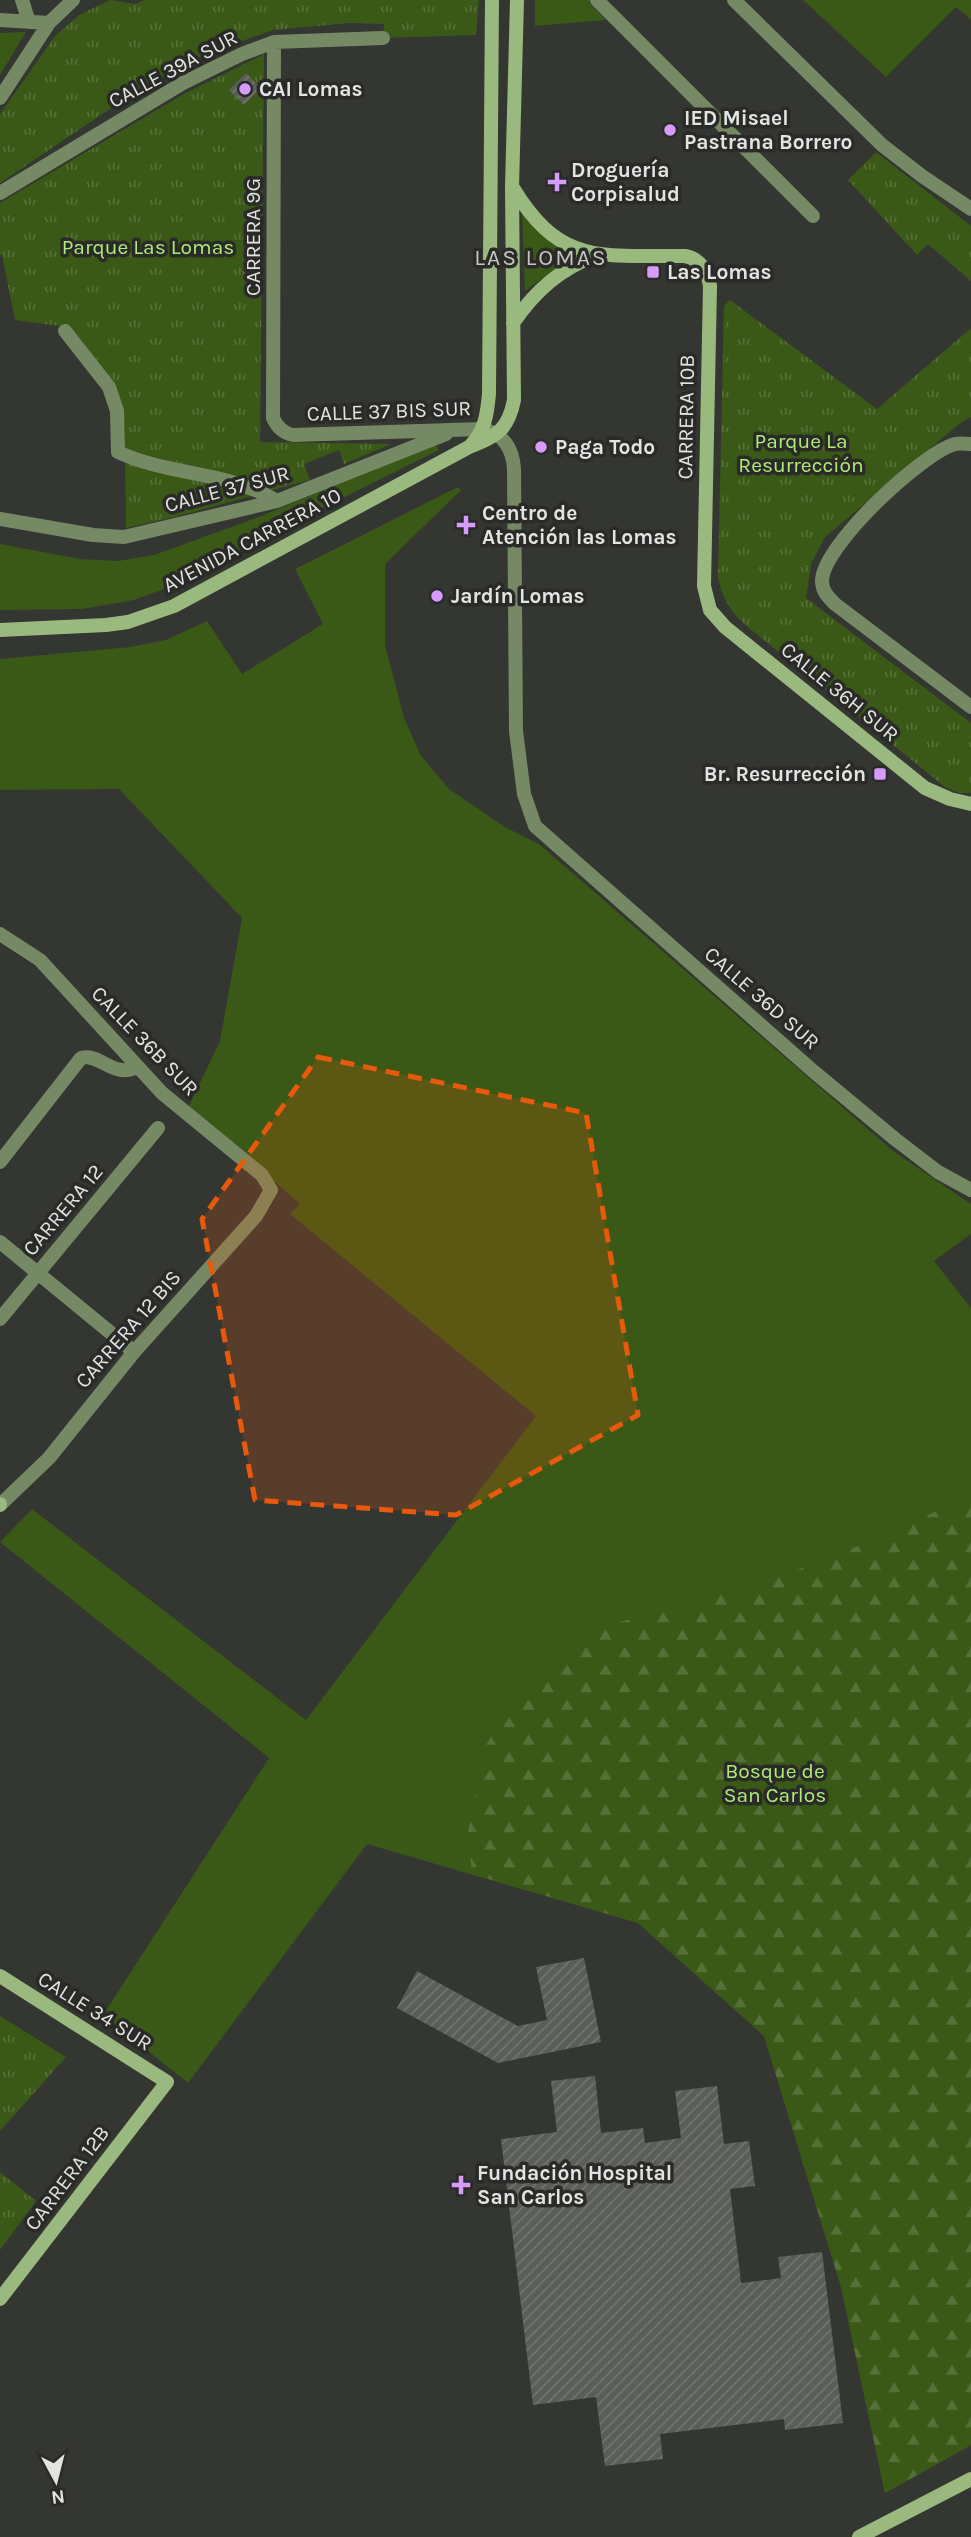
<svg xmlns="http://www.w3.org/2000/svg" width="971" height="2537" font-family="Karla,sans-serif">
<defs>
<pattern id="forest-firs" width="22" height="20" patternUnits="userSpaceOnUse" patternTransform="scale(1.75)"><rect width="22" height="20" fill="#3a5816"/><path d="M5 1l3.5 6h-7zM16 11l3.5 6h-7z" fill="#567038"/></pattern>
<pattern id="park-tufts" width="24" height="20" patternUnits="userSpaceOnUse" patternTransform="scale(1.75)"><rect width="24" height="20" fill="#3a5816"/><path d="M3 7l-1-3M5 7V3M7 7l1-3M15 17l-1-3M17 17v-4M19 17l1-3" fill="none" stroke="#567038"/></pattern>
<pattern id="building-hatch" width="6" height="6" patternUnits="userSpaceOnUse" patternTransform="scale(1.75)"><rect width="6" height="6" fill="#5b5d59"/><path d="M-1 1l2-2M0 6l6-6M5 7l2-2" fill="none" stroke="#727471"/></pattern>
</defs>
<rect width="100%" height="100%" fill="#343632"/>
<path fill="#3a5816" d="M535,0H591L589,3L606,20L535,26Z
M803,0H971V20L956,7L886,77Z
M26,32L0,75V33Z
M522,214C538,234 555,248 580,255L557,268L525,291Z
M436,444L439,450L258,540L189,580L134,600L82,609L0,610V544L80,559L118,561L154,555L256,518Z
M458,487L461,490L385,564V645L404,718L421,756L449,789L505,827L539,844L893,1151L971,1204V1234L934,1261L971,1308V2445L885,2493L841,2287L764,2036L638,1923L367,1844L188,2083L103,2015L269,1758L0,1542L32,1509L306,1720L536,1416L290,1214L300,1204L189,1106L220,1041L242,918L119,789L0,790V659L130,647L166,640L207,621L242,674L323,624L295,569Z"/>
<path fill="url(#forest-firs)" d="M971,1496V2445L885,2493L841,2287L764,2036L638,1923L472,1874L468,1832L486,1745L521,1687L555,1655L605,1625L658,1613L763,1583L841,1553Z"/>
<path fill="url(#park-tufts)" d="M110,0L134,4L145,0H479L476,35L383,38L384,24L350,23L273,30L209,53L132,94L0,183V114L56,35L79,15Z
M264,54L260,442L391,444L344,464L339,450L304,464L310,480L175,517L126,528L125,449L103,374L68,327L15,320L2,255H0V203L182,95Z
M876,152L971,226V281L928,244L917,255L848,180Z
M730,300L877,409L971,328V417L959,424L825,537L811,564L806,598L971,723V793H959L945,787L749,628C731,612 723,601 718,577L724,306Z
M0,2016L66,2057L0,2131Z
M0,2172L36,2201L0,2250Z"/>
<path fill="url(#building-hatch)" d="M246,73L261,88L244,105L229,90Z
M584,1958L601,2042L498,2063L397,2008L417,1971L518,2026L547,2020L536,1967Z
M595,2076L601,2133L643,2128L645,2143L681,2138L675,2091L717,2086L724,2144L749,2141L755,2186L730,2189L741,2283L781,2278L778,2257L822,2252L843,2423L785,2430L784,2419L660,2434L663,2459L605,2466L596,2397L533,2405L501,2139L557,2132L551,2081Z"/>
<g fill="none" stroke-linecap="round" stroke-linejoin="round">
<path stroke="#768965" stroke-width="14" d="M22,0L29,22
M597,0L813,216
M734,0L882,145L922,176L971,209
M0,20L49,23
M274,42L273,418C277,427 283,433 293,435L483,429C503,433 513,449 514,469L516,731L524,794L535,826L813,1071L895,1139L938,1172L971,1190
M0,98L49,23L73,0
M0,193L183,83L242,54L274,42L383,38
M65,331L109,387L117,411L118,452C169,476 228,471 277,501
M971,444C966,444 960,443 955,444C922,453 822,546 822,581C822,591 828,597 835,604L971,707
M0,519L93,535L124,537L277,501L446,434
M0,934L40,960L162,1093L262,1175L271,1190L256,1216L134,1352L49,1458L1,1504
M0,1162L81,1058C101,1053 113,1079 137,1067
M0,1242L134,1352
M0,1319L158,1128"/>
<path stroke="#9ab97e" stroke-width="14" d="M513,188C561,267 603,255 685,256C701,259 708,272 710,286L704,586L710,610L725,627L925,788L950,799L971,804
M513,323C536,290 560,269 597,255
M471,445C485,430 487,415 489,394L492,0
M0,630L106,625L128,622L174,606L469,447C496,436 508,431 514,400L512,187L517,0
M0,1504V1505
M0,1976L167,2082L0,2299
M859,2537L971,2479"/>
</g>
<path fill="#e8590c" fill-opacity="0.2" stroke="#e8590c" stroke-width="5" stroke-dasharray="14 9" stroke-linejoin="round" d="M318,1057L586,1113L638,1415L456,1515L255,1500L202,1219Z"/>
<g fill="#d59cfb" stroke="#2a2b28" stroke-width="2.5">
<circle cx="245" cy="89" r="7"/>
<circle cx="670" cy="130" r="7"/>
<path d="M553.5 171.5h7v7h7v7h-7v7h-7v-7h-7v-7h7z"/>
<rect x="646" y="265" width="14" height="14" rx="3.5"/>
<circle cx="541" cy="447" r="7"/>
<path d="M462.5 514.5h7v7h7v7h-7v7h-7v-7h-7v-7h7z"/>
<circle cx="437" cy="596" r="7"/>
<rect x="873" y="767" width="14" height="14" rx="3.5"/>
<path d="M457.5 2174.5h7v7h7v7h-7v7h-7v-7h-7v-7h7z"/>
</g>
<g text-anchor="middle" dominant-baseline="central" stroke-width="7" stroke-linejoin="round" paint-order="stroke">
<g font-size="21" fill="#e2e4e2" stroke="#2a2b28">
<text transform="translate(173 69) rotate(-28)">CALLE 39A SUR</text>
<text transform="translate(253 237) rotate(-90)">CARRERA 9G</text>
<text transform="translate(389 411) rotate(-2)">CALLE 37 BIS SUR</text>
<text transform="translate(686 417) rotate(-89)">CARRERA 10B</text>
<text transform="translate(227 489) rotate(-15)">CALLE 37 SUR</text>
<text transform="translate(252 540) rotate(-28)">AVENIDA CARRERA 10</text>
<text transform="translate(840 692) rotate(39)">CALLE 36H SUR</text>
<text transform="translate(762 998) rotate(41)">CALLE 36D SUR</text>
<text transform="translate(145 1041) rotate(46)">CALLE 36B SUR</text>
<text transform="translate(63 1210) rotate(-50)">CARRERA 12</text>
<text transform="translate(128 1329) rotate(-49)">CARRERA 12 BIS</text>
<text transform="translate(95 2011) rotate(32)">CALLE 34 SUR</text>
<text transform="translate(67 2178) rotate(-53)">CARRERA 12B</text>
</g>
<g font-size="21" font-weight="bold" fill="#e2e4e2" stroke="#2a2b28" text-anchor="start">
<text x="259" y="89">CAI Lomas</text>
<text x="684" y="118">IED Misael<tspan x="684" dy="24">Pastrana Borrero</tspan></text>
<text x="571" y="170">Droguería<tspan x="571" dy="24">Corpisalud</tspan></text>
<text x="667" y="272">Las Lomas</text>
<text x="555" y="447">Paga Todo</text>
<text x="482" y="513">Centro de<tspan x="482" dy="24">Atención las Lomas</tspan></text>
<text x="451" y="596">Jardín Lomas</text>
<text x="866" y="774" text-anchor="end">Br. Resurrección</text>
<text x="477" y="2173">Fundación Hospital<tspan x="477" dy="24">San Carlos</tspan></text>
</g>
<g font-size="21" fill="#b1eb77" stroke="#2a2b28">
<text x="148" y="247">Parque Las Lomas</text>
<text x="801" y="441">Parque La<tspan x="801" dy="24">Resurrección</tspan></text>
<text x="775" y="1771">Bosque de<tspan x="775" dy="24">San Carlos</tspan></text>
</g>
<g font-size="23" letter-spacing="2" fill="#c4c6c2" stroke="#2a2b28">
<text x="541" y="257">LAS LOMAS</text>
</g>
</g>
<g transform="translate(56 2481) rotate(173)" stroke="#2a2b28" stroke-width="5" paint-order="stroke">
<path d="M0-5L12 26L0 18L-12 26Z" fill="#e2e4e2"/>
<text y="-10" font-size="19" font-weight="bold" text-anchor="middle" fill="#e2e4e2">N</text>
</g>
</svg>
